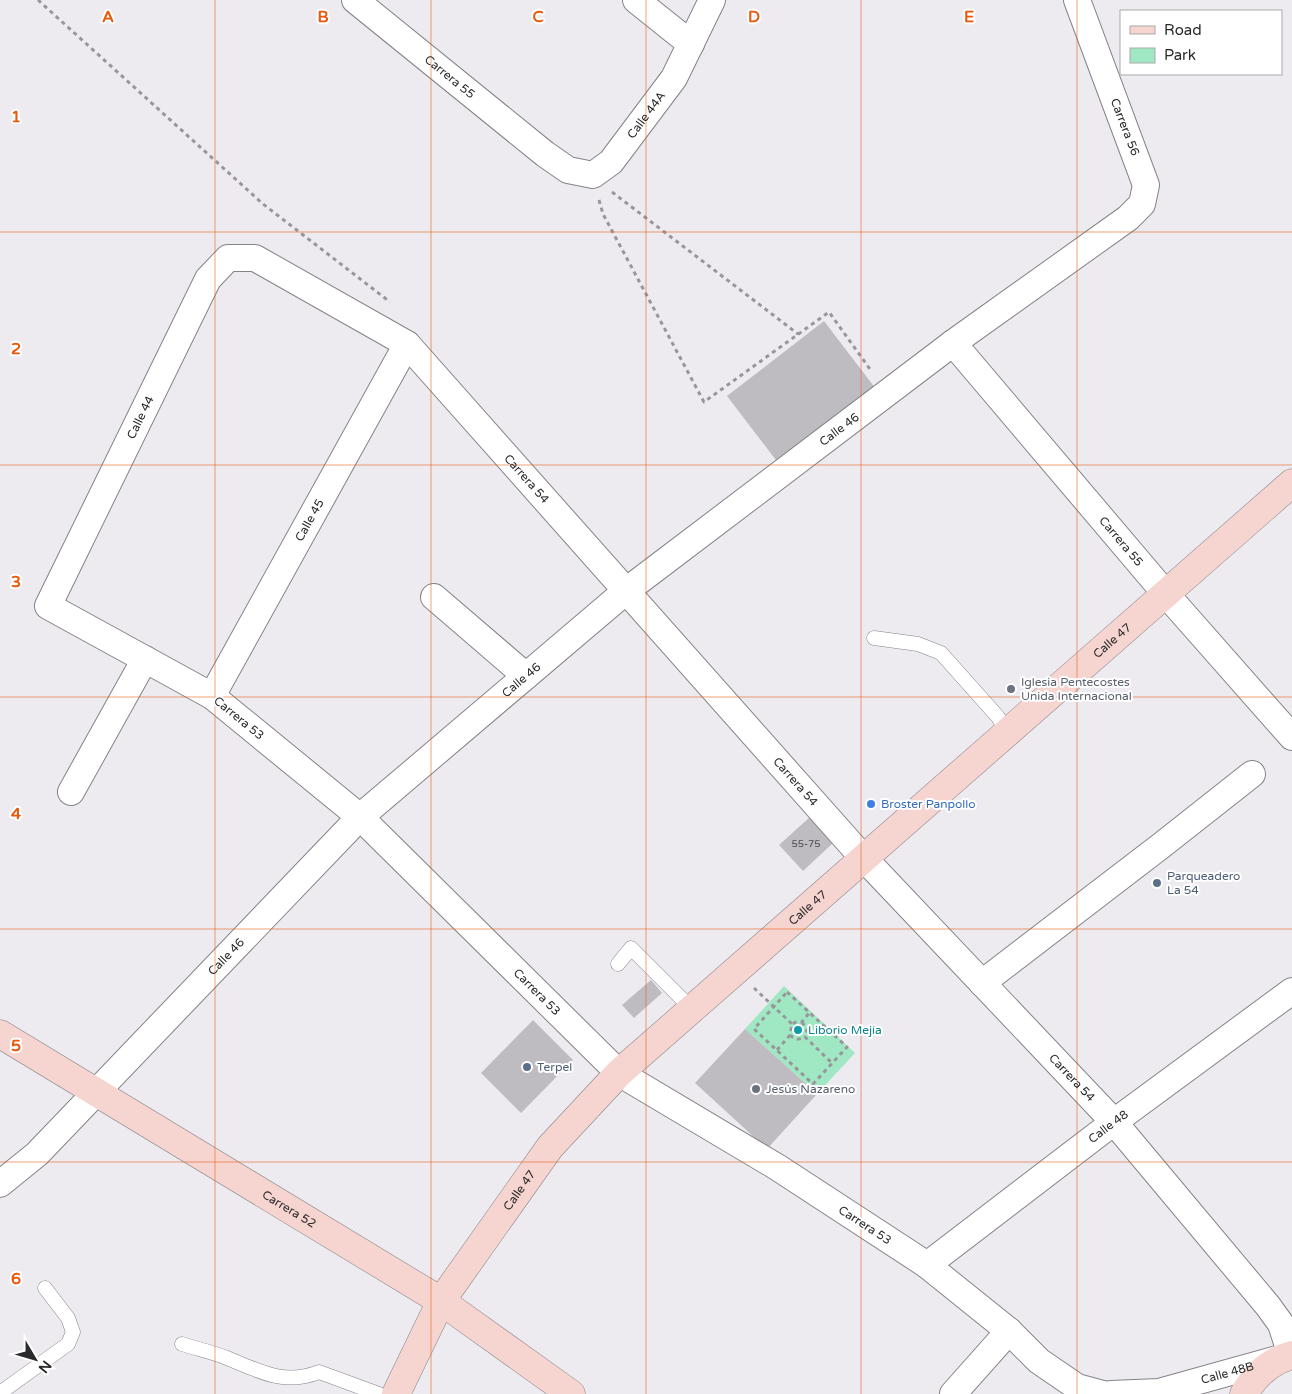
<svg xmlns="http://www.w3.org/2000/svg" width="1292" height="1394" font-family="'Varela Round',sans-serif">
<rect width="100%" height="100%" fill="#edebf0"/>
<path fill="#9fe8c3" d="M784,986L855,1053L817,1094L745,1029Z"/>
<path fill="#bfbcc1" d="M824,321L879,393L782,468L727,396Z
M810,817L833,843L803,871L779,845Z
M651,980L662,993L634,1018L622,1005Z
M533,1020L573,1060L521,1113L481,1073Z
M745,1029L817,1094L767,1149L695,1083Z"/>
<g fill="none" stroke-linecap="round" stroke-linejoin="round">
<defs>
<path id="lane" d="M874,638L918,644L941,653L998,717L1007,732
M618,964L631,948L691,1008
M182,1344C197,1349 212,1352 227,1358C259,1371 284,1386 319,1372L379,1394
M0,1393L68,1344L73,1332L68,1318L45,1288"/>
<g id="street">
<path id="s1" d="M355,0L545,154L568,170L593,175L611,162L674,78L712,0"/>
<path d="M636,0L691,44"/>
<path id="s2" d="M953,343L1165,593L1292,737"/>
<path d="M434,597L526,676"/>
<path id="s3" d="M212,696L407,344"/>
<path d="M71,792L145,659"/>
<path d="M982,983L1162,845L1252,774"/>
<path id="s4" d="M0,1184L37,1154L360,817L626,591L953,343L1128,218L1142,204L1146,185L1077,0"/>
<path id="s5" d="M927,1265L1114,1122L1292,991"/>
<path d="M953,1394L1009,1331"/>
<path id="s6" d="M1103,1394L1077,1387L1039,1361L1009,1331L927,1265L777,1167L619,1073L360,817L212,696L48,606L208,279L228,258H255L407,344L858,852L1114,1122L1268,1306L1281,1324L1291,1355"/>
<path id="s7" d="M1111,1394L1159,1392L1281,1358"/>
</g>
<g id="secondary">
<path id="s8" d="M0,1034L441,1301L571,1394"/>
<path id="s9" d="M396,1394L441,1301L550,1147L619,1073L1292,483"/>
<path d="M1244,1394C1255,1375 1270,1361 1292,1355"/>
</g>
</defs>
<use href="#lane" stroke="#848387" stroke-width="15"/>
<use href="#street" stroke="#848387" stroke-width="28"/>
<use href="#secondary" stroke="#848387" stroke-width="29"/>
<path stroke="#98969a" stroke-width="3" stroke-dasharray="4 4" stroke-linecap="butt" d="M38,0L263,204L390,302
M612,192L798,334
M599,200L603,214L704,402L829,312L872,372
M754,988L792,1024
M787,992L847,1047L813,1084L754,1029Z
M802,1022L807,1030L805,1037
M790,1035C795,1040 799,1040 805,1037L832,1063
M777,1050L790,1035L792,1024L796,1022H802L809,1013"/>
<use href="#lane" stroke="#fff" stroke-width="14"/>
<use href="#street" stroke="#fff" stroke-width="26"/>
<use href="#secondary" stroke="#f6d4cf" stroke-width="28"/>
</g>
<path fill="none" stroke="#e8590c" stroke-width="1" stroke-opacity="0.55" d="M215,0V1394M431,0V1394M646,0V1394M861,0V1394M1077,0V1394M0,232H1292M0,465H1292M0,697H1292M0,929H1292M0,1162H1292"/>
<g fill="#6b7280" stroke="#fff" stroke-width="2">
<circle cx="1011" cy="689" r="5"/>
<circle cx="756" cy="1089" r="5"/>
</g>
<circle fill="#3f7fe0" stroke="#fff" stroke-width="2" cx="871" cy="804" r="5"/>
<g fill="#5c6f8a" stroke="#fff" stroke-width="2">
<circle cx="1157" cy="883" r="5"/>
<circle cx="527" cy="1067" r="5"/>
</g>
<circle fill="#0f9aa8" stroke="#fff" stroke-width="2" cx="798" cy="1030" r="5"/>
<g text-anchor="middle" dominant-baseline="central" stroke-width="4" stroke-linejoin="round" paint-order="stroke">
<g font-size="10" fill="#4f4e50">
<text x="806" y="844">55-75</text>
</g>
<g font-size="12" fill="#2a292b" stroke="#fff">
<text stroke="none"><textPath href="#s1" startOffset="122">Carrera 55</textPath></text>
<text stroke="none"><textPath href="#s1" startOffset="379">Calle 44A</textPath></text>
<text transform="translate(1125 127) rotate(69)">Carrera 56</text>
<text stroke="none"><textPath href="#s6" startOffset="1536">Calle 44</textPath></text>
<text stroke="none"><textPath href="#s4" startOffset="1131">Calle 46</textPath></text>
<text stroke="none"><textPath href="#s6" startOffset="2101">Carrera 54</textPath></text>
<text stroke="none"><textPath href="#s3" startOffset="201">Calle 45</textPath></text>
<text stroke="none"><textPath href="#s2" startOffset="260">Carrera 55</textPath></text>
<text stroke="none"><textPath href="#s9" startOffset="1049">Calle 47</textPath></text>
<text stroke="none"><textPath href="#s4" startOffset="726">Calle 46</textPath></text>
<text transform="translate(239 718) rotate(39)">Carrera 53</text>
<text stroke="none"><textPath href="#s6" startOffset="2506">Carrera 54</textPath></text>
<text stroke="none"><textPath href="#s9" startOffset="644">Calle 47</textPath></text>
<text stroke="none"><textPath href="#s4" startOffset="321">Calle 46</textPath></text>
<text transform="translate(537 992) rotate(45)">Carrera 53</text>
<text stroke="none"><textPath href="#s6" startOffset="2911">Carrera 54</textPath></text>
<text stroke="none"><textPath href="#s5" startOffset="228">Calle 48</textPath></text>
<text stroke="none"><textPath href="#s9" startOffset="239">Calle 47</textPath></text>
<text stroke="none"><textPath href="#s8" startOffset="338">Carrera 52</textPath></text>
<text transform="translate(865 1225) rotate(33)">Carrera 53</text>
<text stroke="none"><textPath href="#s7" startOffset="119">Calle 48B</textPath></text>
</g>
<g font-size="12" fill="#5b616d" stroke="#fff" text-anchor="start">
<text x="1021" y="682">Iglesia Pentecostes<tspan x="1021" dy="14">Unida Internacional</tspan></text>
<text x="766" y="1089">Jesús Nazareno</text>
</g>
<g font-size="12" fill="#366cbe" stroke="#fff" text-anchor="start">
<text x="881" y="804">Broster Panpollo</text>
</g>
<g font-size="12" fill="#4e5e75" stroke="#fff" text-anchor="start">
<text x="1167" y="876">Parqueadero<tspan x="1167" dy="14">La 54</tspan></text>
<text x="537" y="1067">Terpel</text>
</g>
<g font-size="12" fill="#0d838f" stroke="#fff" text-anchor="start">
<text x="808" y="1030">Liborio Mejía</text>
</g>
</g>
<g font-size="16" text-anchor="middle" font-weight="bold" fill="#e8590c" stroke="#fff" stroke-width="4" stroke-linejoin="round" paint-order="stroke">
<text x="108" y="22">A</text>
<text x="323" y="22">B</text>
<text x="538" y="22">C</text>
<text x="754" y="22">D</text>
<text x="969" y="22">E</text>
<text x="16" y="122">1</text>
<text x="16" y="354">2</text>
<text x="16" y="587">3</text>
<text x="16" y="819">4</text>
<text x="16" y="1051">5</text>
<text x="16" y="1284">6</text>
</g>
<rect x="1120" y="10" width="162" height="65" fill="#ffffff" stroke="#aaa9aa"/>
<rect x="1130" y="26" width="25" height="8" fill="#f6d4cf" stroke="#aaa9aa"/>
<text x="1164" y="35" font-size="15" fill="#2a292b">Road</text>
<rect x="1130" y="48" width="25" height="15" fill="#9fe8c3" stroke="#aaa9aa"/>
<text x="1164" y="60" font-size="15" fill="#2a292b">Park</text>
<g transform="translate(35 1359) rotate(128)" stroke="#ffffff" stroke-width="4" paint-order="stroke">
<path d="M0-4L9 19L0 12L-9 19Z" fill="#2a292b"/>
<text y="-8" font-size="14" font-weight="bold" text-anchor="middle" fill="#2a292b">N</text>
</g>
</svg>
